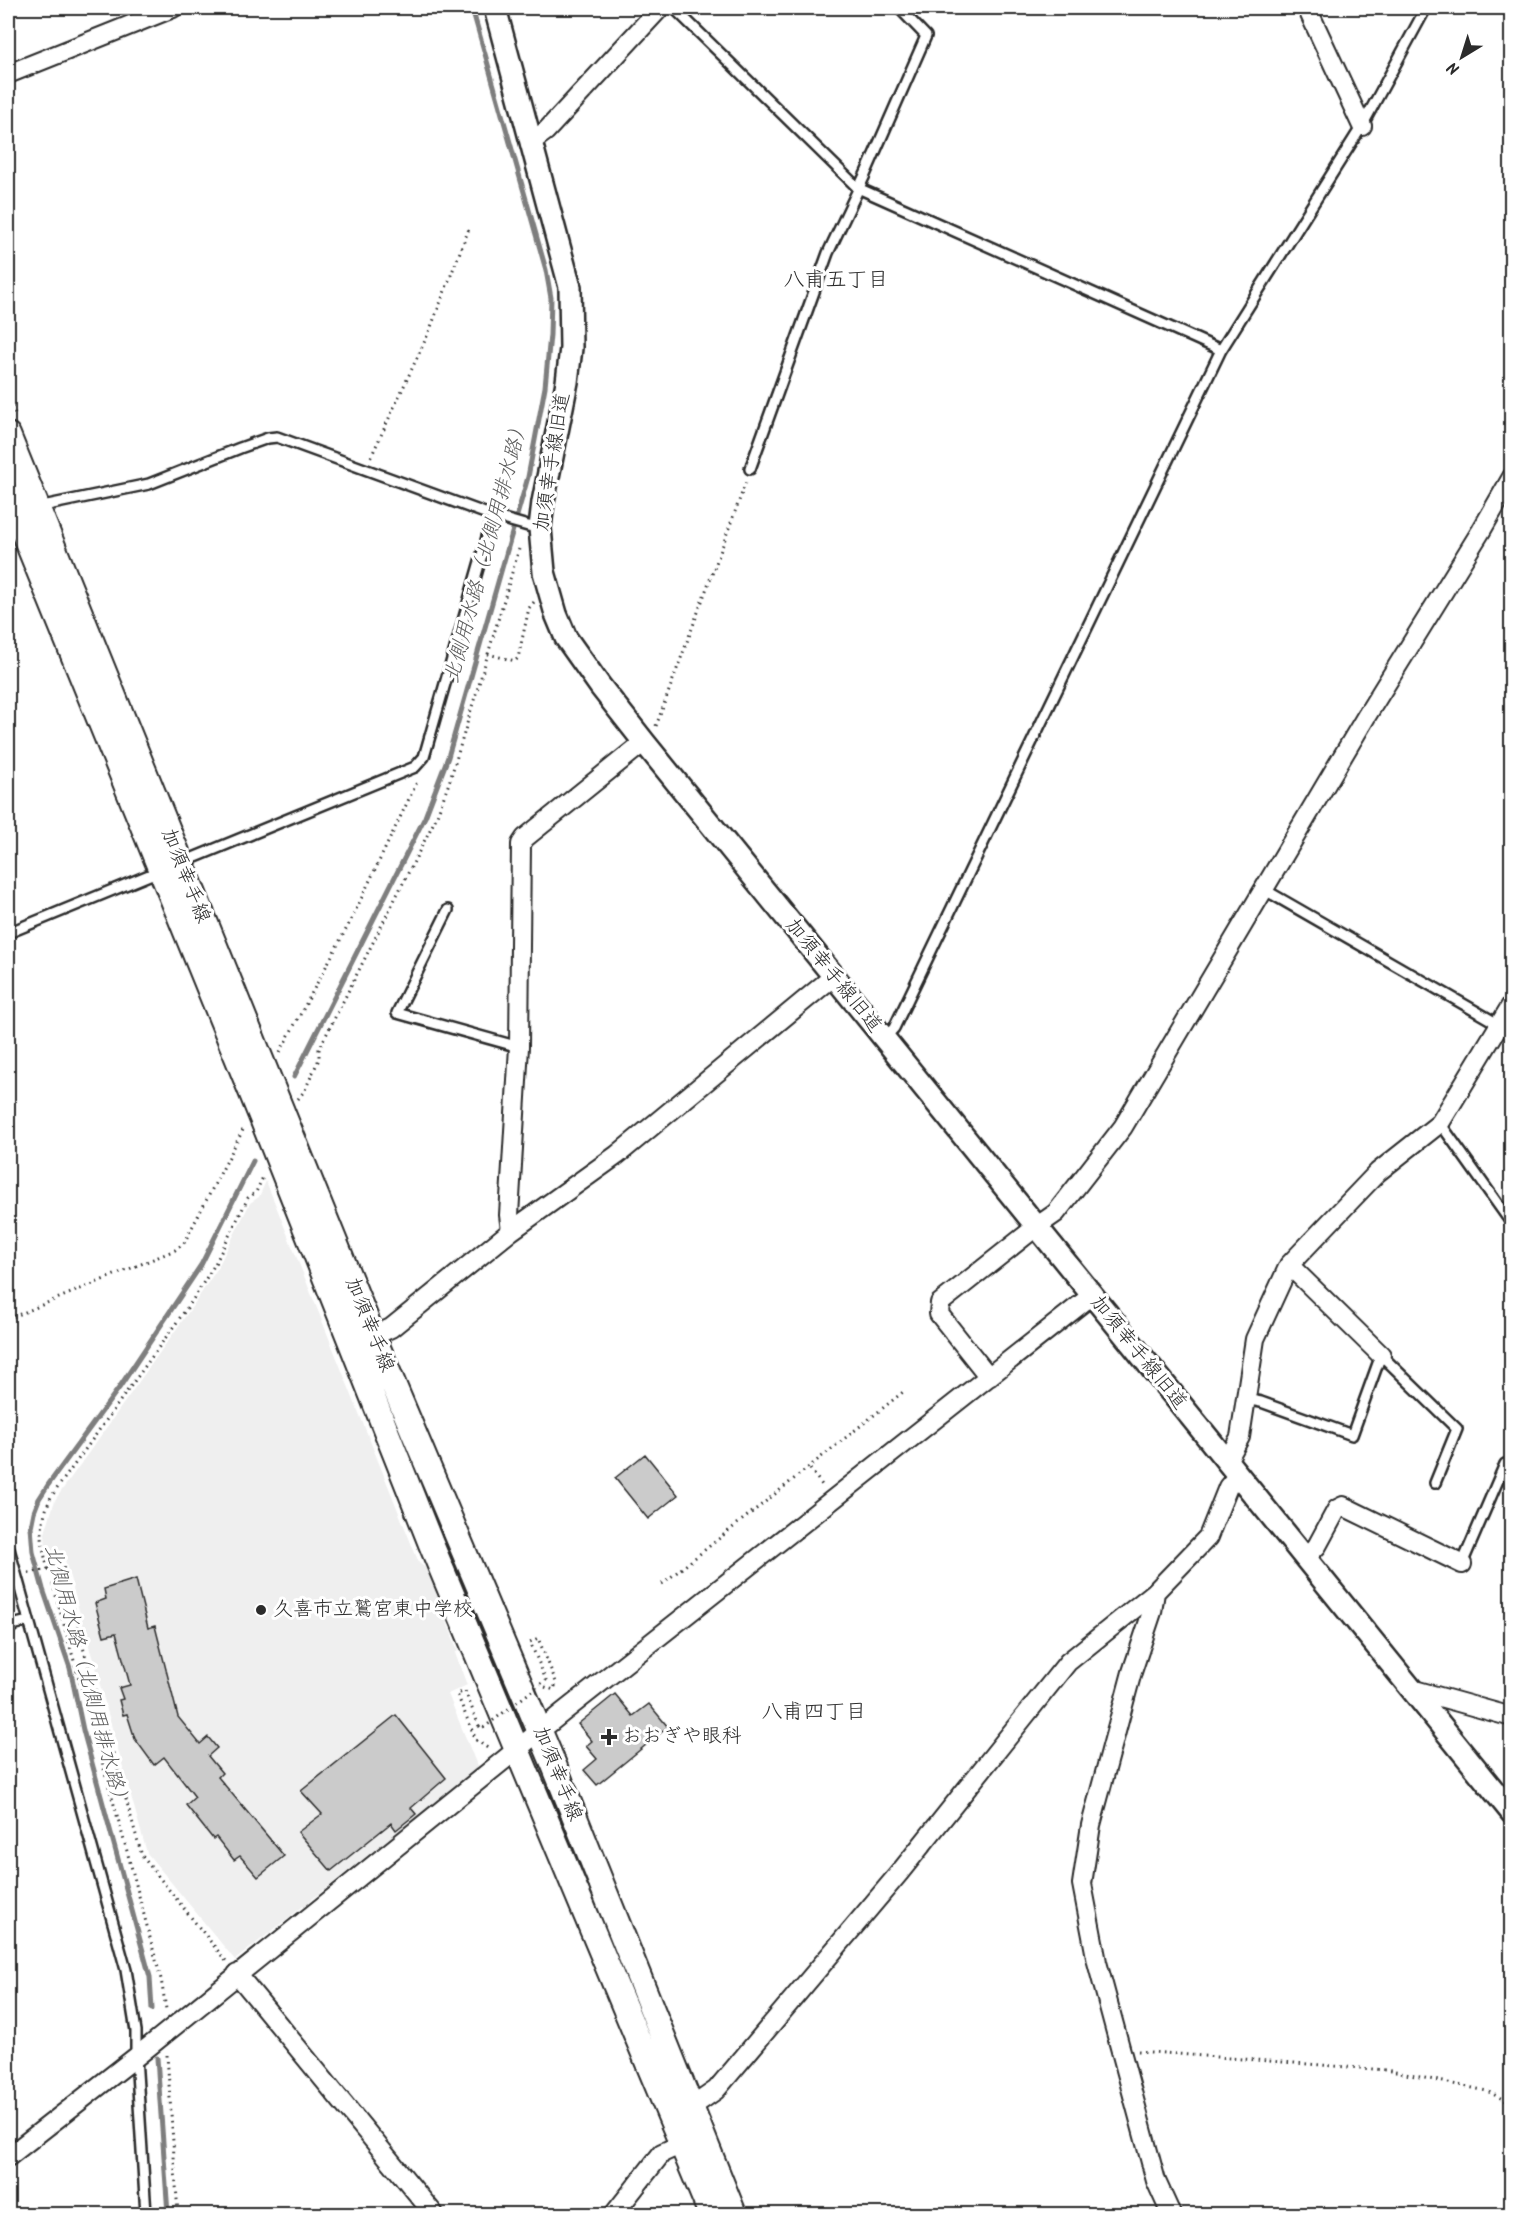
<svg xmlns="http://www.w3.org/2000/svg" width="1519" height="2222" font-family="Kalam,'Klee One',sans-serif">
<rect width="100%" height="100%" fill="#fff"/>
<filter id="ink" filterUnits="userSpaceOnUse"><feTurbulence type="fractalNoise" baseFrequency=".0167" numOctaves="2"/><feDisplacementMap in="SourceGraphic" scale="12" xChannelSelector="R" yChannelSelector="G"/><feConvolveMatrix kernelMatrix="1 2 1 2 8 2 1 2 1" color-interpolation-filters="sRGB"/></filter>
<g filter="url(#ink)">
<path fill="#efefef" d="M266,1181L419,1563L427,1569L458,1651L455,1653L467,1685L448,1694L476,1763L480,1767L235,1960L147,1853L65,1560L51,1562L46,1549L45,1533L55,1500L192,1307L217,1269L250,1203L259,1197Z"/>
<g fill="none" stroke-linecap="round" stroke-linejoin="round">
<path stroke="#7e7e7e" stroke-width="5" d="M294,1077L425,817L448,757L528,477L545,387L550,335L551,298L546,270L472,8
M152,2009L150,1977L83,1730L70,1668L43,1589L33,1552L31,1527L34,1512L39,1499L48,1485L119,1388L201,1265L253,1161
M157,2058L168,2214"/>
</g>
<path fill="#cbcbcb" stroke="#2b2b2b" stroke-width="1.5" d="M645,1454L678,1495L648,1519L615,1478Z
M136,1579L148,1628L155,1626L178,1717L200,1744L208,1737L217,1748L208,1756L222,1773L218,1777L284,1856L258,1877L240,1856L234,1860L216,1837L213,1839L186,1805L195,1797L164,1757L154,1765L135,1739L127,1714L123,1715L119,1700L123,1699L119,1688L130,1685L116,1633L104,1636L95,1603L106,1599L104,1589Z
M615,1694L633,1716L649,1704L668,1727L597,1785L584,1770L597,1759L586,1746L592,1741L578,1724Z
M396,1715L446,1778L411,1808L416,1814L396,1830L391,1823L331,1871L298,1832L322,1814L301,1791Z"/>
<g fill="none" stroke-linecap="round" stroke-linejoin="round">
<defs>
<path id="service" d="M674,8L858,188L1221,350
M750,469L828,253L865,175L926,36L899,8
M38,507L149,484L240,448L268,438L277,437L493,516L528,526L540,528
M181,863L415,767L424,757L493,516
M1265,890L1512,1032
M448,910L397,1013L519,1047
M8,933L159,871
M884,1039L894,1028L1221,350L1362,126L1426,8
M1440,1123L1512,1224
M1245,1399L1261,1402L1352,1435L1381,1355L1457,1429L1435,1483
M8,1545L126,1970L136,2031V2057L146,2214
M1462,1564L1505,1464L1512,1467
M8,1630L16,1624L29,1621"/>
<path id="minor" d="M1307,8L1362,126
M8,74L173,8
M530,143L546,131L660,8
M511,1231L509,1215L519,1047L521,844L525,838L644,742
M1289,1265L1381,1355
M373,1336L391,1328L511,1231L617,1155L834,976
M989,1377L939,1314L940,1303L1036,1227L1056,1213L1123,1127L1367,715L1481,531L1512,477
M1227,1461L1240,1437L1255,1339L1289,1265L1378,1172L1440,1123L1512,1004
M1305,1559L1317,1546L1337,1509L1343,1506L1462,1564
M1155,1592L1152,1612L1132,1672L1091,1825L1082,1884L1097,1962L1156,2181L1171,2214
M1411,1689L1512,1717
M237,1974L434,2214
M690,2108L716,2090L900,1872L1068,1662L1155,1592L1208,1537L1228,1487L1238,1475
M8,2157L136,2057L562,1713L1091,1296
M614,2214L662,2153L682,2144"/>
<path id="tertiary" d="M495,8L570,287L571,348L567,382L543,502L540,528L544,572L556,614L566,638L600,686L644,742L1512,1813"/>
<path id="secondary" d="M8,435L373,1336L554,1765L734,2214
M8,495L261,1116L431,1544L711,2214"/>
</defs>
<use href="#service" stroke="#2b2b2b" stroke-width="14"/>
<use href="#minor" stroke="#2b2b2b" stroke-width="22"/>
<use href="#tertiary" stroke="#2b2b2b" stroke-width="26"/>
<use href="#secondary" stroke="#2b2b2b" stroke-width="28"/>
<path stroke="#2b2b2b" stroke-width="3" stroke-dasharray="1.5 4.5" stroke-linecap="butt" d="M8,395L16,417
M371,457L429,332L470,226
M488,654L519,549
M656,726L746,482
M280,1052L350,922L418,780
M298,1099L305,1090L319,1059V1049L436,818L449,783L488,654L515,661L518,658L529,608L534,602
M8,1319L175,1250L184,1243L244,1128
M810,1469L822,1485
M48,1569C40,1540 39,1524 51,1497L192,1301L215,1264L248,1198L256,1192L263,1177
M29,1573L63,1566L83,1647L142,1856L226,1961
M66,1582L53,1585L130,1862L161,1979L166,2009
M662,1584L903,1392
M544,1675L530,1642L538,1638L556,1682L554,1690
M545,1687L554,1690
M479,1726L465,1691L457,1694L476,1740L489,1749
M1138,2051L1386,2070L1487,2091L1512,2104
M167,2055L178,2214"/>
<use href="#service" stroke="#fff" stroke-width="9"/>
<use href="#minor" stroke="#fff" stroke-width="18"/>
<use href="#tertiary" stroke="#fff" stroke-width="21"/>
<use href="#secondary" stroke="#fff" stroke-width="24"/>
<path stroke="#2b2b2b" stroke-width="3" stroke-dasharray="1.5 4.5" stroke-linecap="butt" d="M479,1726L482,1729L546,1680L544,1675"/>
</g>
</g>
<g fill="#2b2b2b" stroke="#fff" stroke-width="2">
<circle cx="261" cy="1610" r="6"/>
<path d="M606 1728h6v6h6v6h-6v6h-6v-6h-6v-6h6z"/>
</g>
<g text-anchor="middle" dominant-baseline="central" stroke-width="6" stroke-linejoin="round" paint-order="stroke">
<g font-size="20" fill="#2b2b2b" stroke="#fff">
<text transform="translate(553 462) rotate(-81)">加須幸手線旧道</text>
<text transform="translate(185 876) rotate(68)">加須幸手線</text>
<text transform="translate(833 976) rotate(51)">加須幸手線旧道</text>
<text transform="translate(369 1325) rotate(68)">加須幸手線</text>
<text transform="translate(1138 1353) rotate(51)">加須幸手線旧道</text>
<text transform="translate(557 1774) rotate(68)">加須幸手線</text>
</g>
<g font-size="20" fill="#2b2b2b" stroke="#fff" text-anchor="start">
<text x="273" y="1610">久喜市立鷲宮東中学校</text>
<text x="622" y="1737">おおぎや眼科</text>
</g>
<g font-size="21" fill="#2b2b2b" stroke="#fff">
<text x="836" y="280">八甫五丁目</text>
<text x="814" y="1712">八甫四丁目</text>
</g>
<g font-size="21" font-style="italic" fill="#5c5c5c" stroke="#fff">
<text transform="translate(487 551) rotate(-75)">北側用水路（北側用排水路）</text>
<text transform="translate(86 1677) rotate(75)">北側用水路（北側用排水路）</text>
</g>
</g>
<rect width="1519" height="2222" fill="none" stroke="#fff" stroke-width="30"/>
<rect x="15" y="15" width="1489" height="2192" fill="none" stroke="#2b2b2b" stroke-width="2" filter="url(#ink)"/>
<g transform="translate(1462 57) rotate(218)" stroke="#ffffff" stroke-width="4.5" paint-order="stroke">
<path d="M0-4.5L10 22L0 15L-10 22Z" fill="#2b2b2b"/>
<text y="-9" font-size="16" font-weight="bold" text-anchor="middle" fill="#2b2b2b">N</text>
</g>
</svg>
